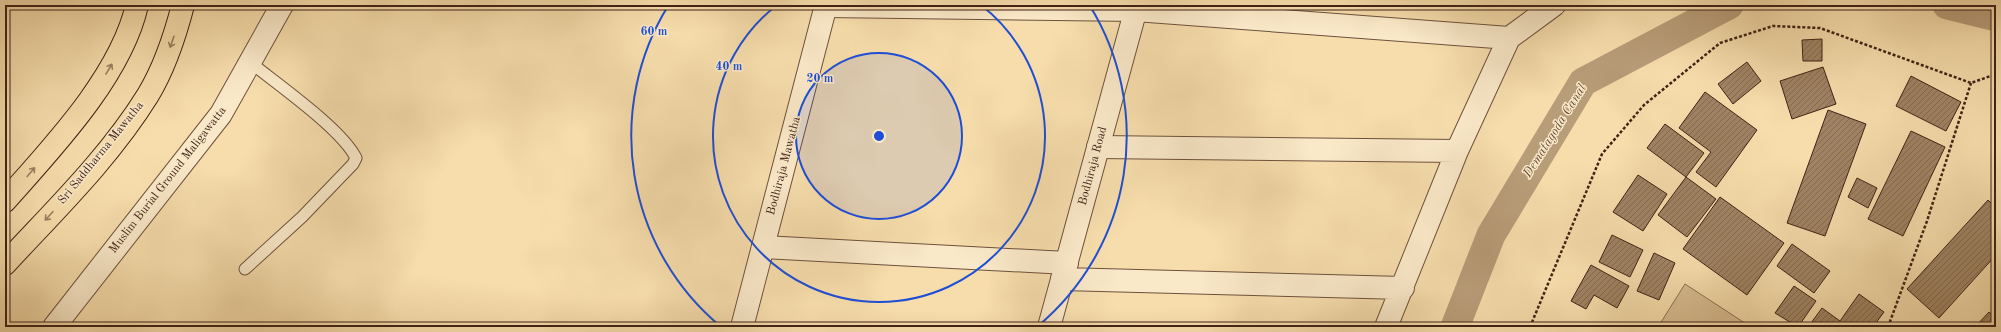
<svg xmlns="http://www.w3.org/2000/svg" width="2001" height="332" font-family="'Old Standard TT',serif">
<defs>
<pattern id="building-hatch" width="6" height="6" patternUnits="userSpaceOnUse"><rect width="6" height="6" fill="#9f8364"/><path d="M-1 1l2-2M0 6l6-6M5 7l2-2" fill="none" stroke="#836b51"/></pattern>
</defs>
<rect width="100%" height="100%" fill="#f7ddac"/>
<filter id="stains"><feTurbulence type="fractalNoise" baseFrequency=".005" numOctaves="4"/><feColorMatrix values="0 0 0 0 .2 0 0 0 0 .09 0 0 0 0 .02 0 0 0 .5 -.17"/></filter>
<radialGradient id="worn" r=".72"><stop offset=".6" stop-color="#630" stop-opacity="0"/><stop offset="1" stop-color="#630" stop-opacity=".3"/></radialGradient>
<path fill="#d8bd92" stroke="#8c7054" d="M1685,284L1751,327H1658Z"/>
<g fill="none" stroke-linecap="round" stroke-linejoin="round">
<path stroke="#b89d79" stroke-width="29" d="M1947,5L1996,17
M1455,327L1491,235L1583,82L1729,5"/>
</g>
<path fill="url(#building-hatch)" stroke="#3f2216" d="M1822,39V61H1803L1802,40Z
M1747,62L1761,81L1733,104L1718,84Z
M1823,67L1836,104L1792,119L1780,81Z
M1911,76L1961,102L1946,131L1896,106Z
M1705,92L1757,130L1716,187L1696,172L1711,152L1679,128Z
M1828,110L1866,124L1825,236L1787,223Z
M1665,124L1704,153L1686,177L1647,148Z
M1911,131L1945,147L1903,236L1868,219Z
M1638,175L1667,194L1643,231L1613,212Z
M1686,177L1716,199L1687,237L1658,215Z
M1857,178L1877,188L1868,208L1848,197Z
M1720,197L1784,243L1747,295L1683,249Z
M1988,200L1996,208V255L1939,318L1907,289Z
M1612,235L1643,250L1630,277L1599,262Z
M1792,244L1830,271L1814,293L1777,266Z
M1654,253L1675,263L1659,300L1637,291Z
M1591,265L1629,286L1617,308L1594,295L1586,309L1571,301Z
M1794,286L1816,301L1798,327L1775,313Z
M1859,294L1884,312L1873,327H1808L1822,308L1840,321Z
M1989,312L1996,318V327H1975Z"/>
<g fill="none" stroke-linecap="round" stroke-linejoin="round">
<defs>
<path id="service" d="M245,269L302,217L353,164L356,158C342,129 277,84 250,62"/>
<path id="minor" d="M826,6L1135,10L1509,38
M1098,147L1457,151
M763,247L1067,263
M1062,279L1403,288
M54,327L221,114L282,5
M1386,327L1457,151L1509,38L1554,5"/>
<path id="tertiary" d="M742,327L826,5
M1049,327L1137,5"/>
<path id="trunk" d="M5,201C52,148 121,76 137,5
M5,264C54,211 109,158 148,95C165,67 175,36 183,5"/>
</defs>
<use href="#service" stroke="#6d513c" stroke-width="13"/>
<use href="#minor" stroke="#6d513c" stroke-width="24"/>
<use href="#tertiary" stroke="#6d513c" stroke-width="24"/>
<use href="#trunk" stroke="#3f2216" stroke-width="24"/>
<path stroke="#3f2216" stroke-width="2.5" stroke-dasharray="3 2" stroke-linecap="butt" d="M1530,327L1602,154L1644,105L1720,43L1773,26L1820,28L1971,83L1996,74
M1888,327L1927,221L1971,83"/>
<use href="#service" stroke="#fae9c9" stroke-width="11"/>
<use href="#minor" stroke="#fae9c9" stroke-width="22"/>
<use href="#tertiary" stroke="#fae9c9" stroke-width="22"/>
<use href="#trunk" stroke="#f7ddac" stroke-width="22"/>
</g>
<defs><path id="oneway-shaft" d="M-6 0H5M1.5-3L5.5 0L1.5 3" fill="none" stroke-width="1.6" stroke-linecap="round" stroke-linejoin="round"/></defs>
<g stroke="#9b8061">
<use href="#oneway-shaft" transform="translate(172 42) rotate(109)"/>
<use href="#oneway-shaft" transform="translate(109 69) rotate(-59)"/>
<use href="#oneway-shaft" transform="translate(31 172) rotate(-50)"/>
<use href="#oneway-shaft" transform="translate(49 216) rotate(132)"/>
</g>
<circle cx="879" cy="136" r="83" fill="#1d4ed8" fill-opacity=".12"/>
<g fill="none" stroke="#1d4ed8" stroke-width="2">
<circle cx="879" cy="136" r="83"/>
<path d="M981 5A166 166 0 1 1 777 5"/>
<path d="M720 326A248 248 0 0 1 668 6M1090 6A248 248 0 0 1 1038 326"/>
</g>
<g text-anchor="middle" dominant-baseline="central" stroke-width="3" stroke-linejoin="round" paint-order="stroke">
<g font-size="12" fill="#3f2216" stroke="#fae9c9">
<text transform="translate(101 153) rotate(-51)">Sri Saddharma Mawatha</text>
<text transform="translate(784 166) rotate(-75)">Bodhiraja Mawatha</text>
<text transform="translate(1093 166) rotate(-75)">Bodhiraja Road</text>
<text transform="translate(168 180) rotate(-52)">Muslim Burial Ground Maligawatta</text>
</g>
<g font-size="13" font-style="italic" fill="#634734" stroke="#fae9c9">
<text transform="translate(1555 131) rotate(-58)">Dematagoda Canal</text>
</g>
</g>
<circle cx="879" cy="136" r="6" fill="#1d4ed8" stroke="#fae9c9" stroke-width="2"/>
<g font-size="12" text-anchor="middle" font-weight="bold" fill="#1d4ed8" stroke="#fae9c9" stroke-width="3" stroke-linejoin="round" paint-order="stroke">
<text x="654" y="35">60 m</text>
<text x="729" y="70">40 m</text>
<text x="820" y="82">20 m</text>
</g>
<rect width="2001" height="332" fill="none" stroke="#f7ddac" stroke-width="20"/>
<rect x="6" y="6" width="1989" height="320" fill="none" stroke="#3f2216" stroke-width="2"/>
<rect x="10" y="10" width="1981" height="312" fill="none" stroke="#3f2216"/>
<rect width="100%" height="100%" filter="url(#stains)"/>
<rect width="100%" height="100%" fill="url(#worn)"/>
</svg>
